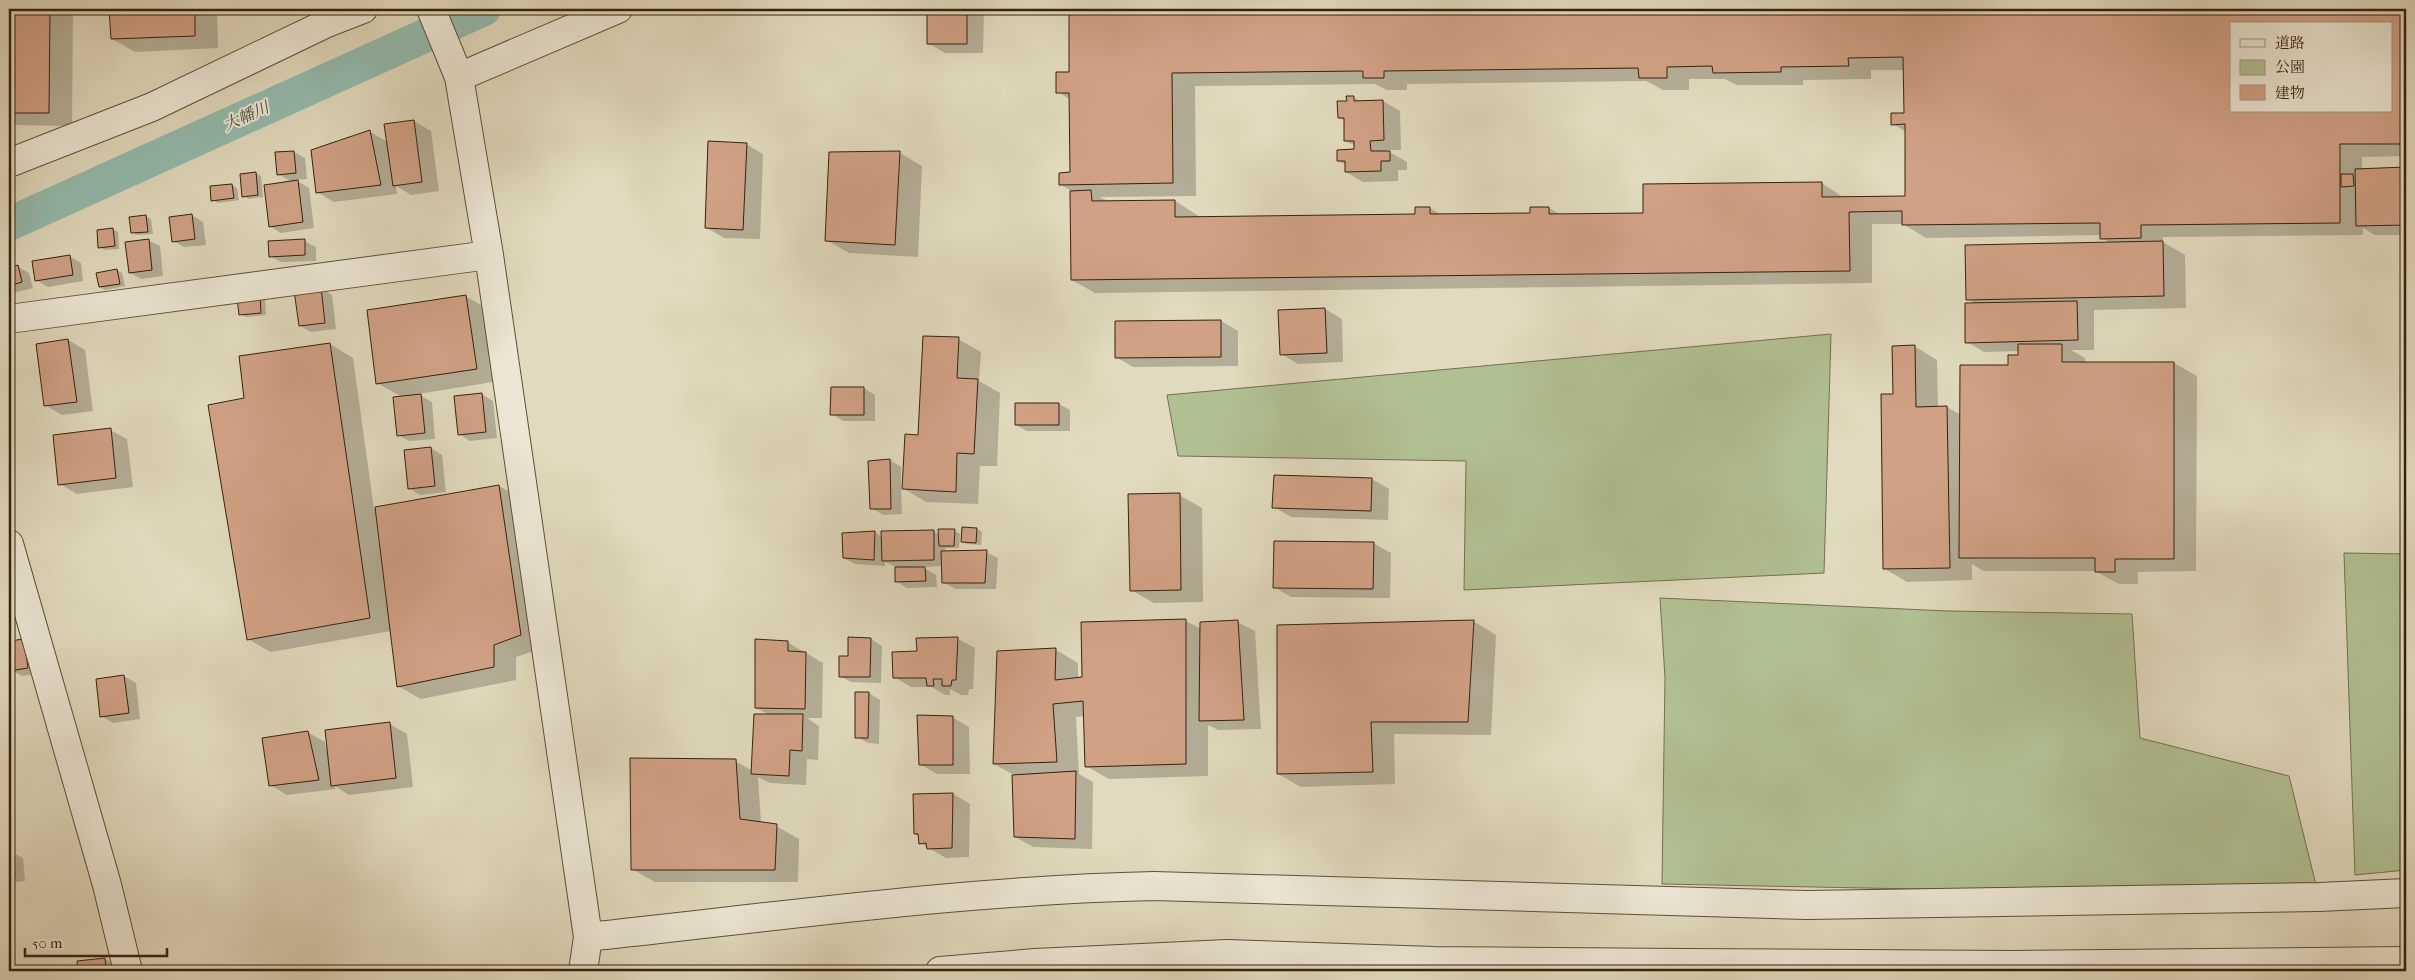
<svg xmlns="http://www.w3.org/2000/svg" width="2415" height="980" font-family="'IM FELL French Canon','Noto Serif JP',serif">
<rect width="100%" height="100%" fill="#e1dabe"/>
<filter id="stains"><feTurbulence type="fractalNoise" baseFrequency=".004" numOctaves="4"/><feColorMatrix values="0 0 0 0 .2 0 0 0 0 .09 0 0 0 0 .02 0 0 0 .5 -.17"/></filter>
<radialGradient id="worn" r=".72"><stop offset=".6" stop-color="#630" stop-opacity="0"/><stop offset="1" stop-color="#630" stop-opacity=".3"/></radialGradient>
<path fill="#b1c093" stroke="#747050" d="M1831,334L1824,573L1464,590L1466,461L1178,456L1167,395Z
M2344,553L2406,554V870L2355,875Z
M1660,598L1948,611L2132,614L2140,738L2289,776L2319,897L1662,884L1665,678Z"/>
<path fill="#0003" fill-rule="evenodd" d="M9,9H73L72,126L9,125Z
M111,9H217L218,48L135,52L112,39Z
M928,9H984L983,53H945L928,43Z
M1152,9H2406V156L2362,157V170L2406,168V235H2375L2363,228V235L2163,237V242L2185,255L2186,308L2094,310V350H2071L2085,358V363H2174L2197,376L2196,571L2138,572V584H2119L2095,571H1983L1972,564V580L1907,582L1885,569L1894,395L1914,346L1937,360L1938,408L1947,407L1961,415L2019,356V351L1984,352L1967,342L1976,304L1967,299L2110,243L2101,238V235L1926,238L1903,224H1872V283L1095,293L1072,280L1071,191L1060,184L1071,174V100L1058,92L1071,73L1070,10ZM2231,24H2391V111H2231ZM1871,70H1904L1905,114L1893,124L1906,132L1907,197L1844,198L1822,183L1645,214L1561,215L1549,208L1531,214L1442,215L1430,208L1417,215L1198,218L1197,215L1175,201L1110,202L1100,197L1196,196L1195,86L1375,84L1387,90H1407V84L1646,81L1663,90H1689V79H1725L1737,85H1803V80L1871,79Z
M1353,97L1362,102L1383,101L1400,111L1401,150H1386L1407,162V170H1398V181L1363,182L1346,172V165L1338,161L1356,151V146L1345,141V121L1339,118Z
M414,121L431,131L439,191L411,195L396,186L397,194L334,202L317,192L370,132L388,142Z
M746,144L763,154L760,239L724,238L707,228Z
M294,152L305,158L307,179L296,180L309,188L314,228L281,233L270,226L292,182L278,174Z
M900,153L922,166L918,257L849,253L826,240Z
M256,173L261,176L263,197L249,199L244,196Z
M232,185L237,188L239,200L218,203L213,200L211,188Z
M192,215L203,222L206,245L184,247L173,241Z
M146,216L151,219L153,234L137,235L132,232Z
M112,229L118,232L119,249L105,250L99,247Z
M148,240L160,246L163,276L141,279L130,273Z
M304,241L316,247V261L281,262L270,256Z
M69,256L81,263L83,281L48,287L36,280Z
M18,267L29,273L33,288L9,294V269Z
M117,270L122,273L125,286L105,290L100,287L97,274Z
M321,288L332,295L336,329L311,332L300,326Z
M259,296L265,299L266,315L246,317L240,314Z
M465,296L488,309L499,381L418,394L432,402L435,439L409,441L398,435L402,397L377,383Z
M1325,309L1342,319L1343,362L1298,364L1281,354Z
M1221,321L1238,331V366L1133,367L1116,357Z
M958,339L981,352L979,381L1000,393L997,466H980L978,504L926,502L901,487L902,514L883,515L872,508L890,460L901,467V486H903L919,436Z
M68,340L85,350L93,411L62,415L45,405Z
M330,344L353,358L374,509L499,486L522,499L543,648L516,657V680L421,699L398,686L391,631L271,652L248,639L245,399Z
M864,388L875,395V421H843L832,414Z
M482,394L493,401L497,438L470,441L459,434Z
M1059,404L1070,410V431H1027L1016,425Z
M110,430L127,439L133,487L77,494L60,484Z
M431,448L442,455L446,492L420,495L409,488L405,451Z
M1275,476L1372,479L1389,489L1388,520L1291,517L1274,507Z
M1179,495L1202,508L1203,602L1154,603L1131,590Z
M963,528L977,529L982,532L981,545L967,544L962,541Z
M955,531L960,534L959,548H945V552H986L998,558L996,589H955L943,582V566L922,567L936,575L937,587L907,588L896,581V567L885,562V566L855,564L844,558L875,532L882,537L934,532L940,535Z
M1373,543L1391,553L1390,598L1291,597L1274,587Z
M9,592L17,615L9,616Z
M1186,621L1201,629L1237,622L1255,631L1261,729L1218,730L1208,725V776L1109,779L1086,766L1085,716L1076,717L1079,774L1093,782L1092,849L1033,847L1015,837L1014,775L994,764L1056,650L1078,663V679L1083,678Z
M1473,621L1496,635L1491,735L1394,734L1395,784L1301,787L1278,774Z
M871,639L882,646L881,683L851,682L840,676Z
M958,639L975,648L973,689H969L968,695H961L950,689V695H945L932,687H911L894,677L918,652Z
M24,641L39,674L22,676L11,670L9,643Z
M787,642L823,663L822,718H807L819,726L818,760L807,759L806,785L770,783L758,777L761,823L776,826L799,839L798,882H655L632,869L735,761L753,771L769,715L756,708Z
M124,676L136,683L140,719L113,723L101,716L97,680Z
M869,693L880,700L879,744L868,743L857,737L856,694Z
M952,717L969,727L970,774H937L920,764Z
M390,724L407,734L413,787L349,795L335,786L336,789L287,795L270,785L307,732L325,742L326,749Z
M953,794L970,804L969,857L946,858L920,843L919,836L915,834L914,795Z
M9,851L23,858L25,881L9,883Z
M105,959L116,965L117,971H80L79,962Z"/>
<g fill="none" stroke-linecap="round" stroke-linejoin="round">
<path stroke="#94bbae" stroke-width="34" d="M9,224L484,9"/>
</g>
<path fill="#d1a185" stroke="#36210d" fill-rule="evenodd" d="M9,9H50L49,113H9Z
M109,9H195V36L111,39Z
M927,9H967V44H927Z
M1069,9H2406V144H2340V223L2141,225V238L2100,239V223L1902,225V211L1849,212L1850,271L1071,280L1070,191L1091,190L1092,201L1175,200V217L1415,214V207H1430V214L1530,213V207H1549V214L1643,213V184L1822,182V197L1905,196V124L1891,125V113H1904L1903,57L1848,58L1849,66L1781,67V72L1713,73L1712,66L1667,67V78H1639L1638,68L1384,71V78H1363V71L1172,73L1173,183L1059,185V173L1070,172L1069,93H1056V72H1069ZM2231,24H2391V111H2231Z
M1346,96H1354V101L1383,100L1384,140L1370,141L1371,151H1390V161H1381V171L1345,172V161H1337V150L1354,149V141H1344V118H1338L1337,101H1347Z
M414,120L422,182L393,186L384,124Z
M370,130L381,185L316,193L311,150Z
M708,141L747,143L743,230L705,228Z
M294,151L296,173L277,175L275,152Z
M900,151L895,245L825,241L829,152Z
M2406,167V225L2356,226L2355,169Z
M256,172L258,195L242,197L240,174Z
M2341,174H2353L2354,186L2341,187Z
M298,180L303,222L269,227L264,185Z
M232,184L234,198L211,201L210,186Z
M192,214L195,239L172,242L169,217Z
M146,215L148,232L131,233L129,217Z
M113,228L115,246L98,248L97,230Z
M149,239L152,270L129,273L125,242Z
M305,239V255L269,257L268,241Z
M2163,241L2164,296L1966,300L1965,245Z
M70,255L73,275L35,281L32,261Z
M18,265L22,282L9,286V268Z
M117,269L120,284L99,287L96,273Z
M321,287L325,323L299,326L294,290Z
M260,295L261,313L239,315L237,297Z
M466,295L477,369L376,384L367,310Z
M2077,301L2078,340L1965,343V303Z
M1325,308L1327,353L1280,355L1278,310Z
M1221,320V357L1115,358V321Z
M923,336L959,337L957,378L978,379L974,454L957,453L956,492L902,489L905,434L918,435Z
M68,339L77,402L44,406L36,344Z
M330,343L370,618L247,640L208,405L244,398L239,356Z
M2018,344H2062V362H2174V559H2115V572H2095V558H1959L1960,365H2008V355H2018Z
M1915,345L1916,407L1947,406L1950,568L1883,569L1881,394H1893L1892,346Z
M831,387H864V415H830Z
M482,393L486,432L458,435L454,396Z
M421,394L425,433L397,436L393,397Z
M1015,403H1059V425H1015Z
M111,428L116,478L58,485L53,435Z
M431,447L435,486L408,489L404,450Z
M890,459L891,509H870L868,461Z
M1274,475L1372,478L1371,511L1272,508Z
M499,485L521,635L494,645V667L397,687L375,507Z
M1180,493L1181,590L1130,591L1128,494Z
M962,527L977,528L976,543L961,542Z
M938,529H955L954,546H939Z
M934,530V560L882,561L881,531Z
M875,531L874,560L843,558L842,533Z
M1274,541L1374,542L1373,589L1273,588Z
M987,550L985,583H942L941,551Z
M895,567H925L926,581L895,582Z
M9,591H11L12,613H9Z
M1186,619V764L1085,767L1083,701L1053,704L1057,762L993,764L997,651L1056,648L1055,680L1082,677L1081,622Z
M1238,620L1244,720L1199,721L1200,622Z
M1474,620L1468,722H1371L1373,772L1277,774V625Z
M848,637L871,638L870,677H839V656H848Z
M958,637L956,680H952L951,686H942V679H933L934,686H927L926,678H893L892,652L917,651L916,638Z
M24,639L28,668L10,671L9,641Z
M755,639L788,641V651L806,652L805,709L755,708Z
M124,675L129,713L100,717L96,679Z
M855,692H869L868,738H855Z
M754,714H803L802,751L790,750L789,776L751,774Z
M917,715L953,716V765H919Z
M390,722L396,778L331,786L325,730Z
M308,731L319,780L269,786L262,738Z
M630,758L736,759L740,819L777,824L775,870H631Z
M1076,771L1075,839L1014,837L1012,775Z
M953,793L952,848L927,849L926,843L919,844L918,834H914L913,794Z
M9,850H12L15,875H9Z
M105,958L106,971H78L77,961Z"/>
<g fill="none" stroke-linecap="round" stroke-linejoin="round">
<defs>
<path id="minor" d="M431,9L459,77L489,255L588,937L583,971
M459,77L618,9
M9,163L152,107L327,23L363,9
M9,319L489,255
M9,544L107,885L128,971
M588,937C776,917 965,890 1154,886L1807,905L2319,897L2406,893
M940,971L1035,963L1227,954L1434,961L1684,963L2013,965L2406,961"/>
</defs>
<use href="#minor" stroke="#614f39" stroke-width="30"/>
<use href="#minor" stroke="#ece7d5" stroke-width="28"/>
</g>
<g text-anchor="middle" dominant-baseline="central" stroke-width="4" stroke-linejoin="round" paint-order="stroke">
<g font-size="16" font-style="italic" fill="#524f3d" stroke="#ece7d5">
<text transform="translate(246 116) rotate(-24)">大幡川</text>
</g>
</g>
<rect width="2415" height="980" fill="none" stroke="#e1dabe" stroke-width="30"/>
<rect x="10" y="10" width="2395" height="960" fill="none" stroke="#36210d" stroke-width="2.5"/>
<rect x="15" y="15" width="2385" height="950" fill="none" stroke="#36210d"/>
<rect x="2230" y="22" width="162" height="90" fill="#ece7d5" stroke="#a39885"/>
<rect x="2240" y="39" width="25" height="8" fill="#ece7d5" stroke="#a39885"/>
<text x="2275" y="48" font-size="15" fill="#36210d">道路</text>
<rect x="2240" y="60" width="25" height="15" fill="#b1c093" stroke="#a39885"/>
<text x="2275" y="72" font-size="15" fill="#36210d">公園</text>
<rect x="2240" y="85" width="25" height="15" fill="#d1a185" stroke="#a39885"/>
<text x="2275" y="98" font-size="15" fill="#36210d">建物</text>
<path d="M25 948v8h142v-8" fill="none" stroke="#36210d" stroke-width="2.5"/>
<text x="32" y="948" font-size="15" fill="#36210d" stroke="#ece7d5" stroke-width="4" paint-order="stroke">50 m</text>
<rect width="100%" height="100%" filter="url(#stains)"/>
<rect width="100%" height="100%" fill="url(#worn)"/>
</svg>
